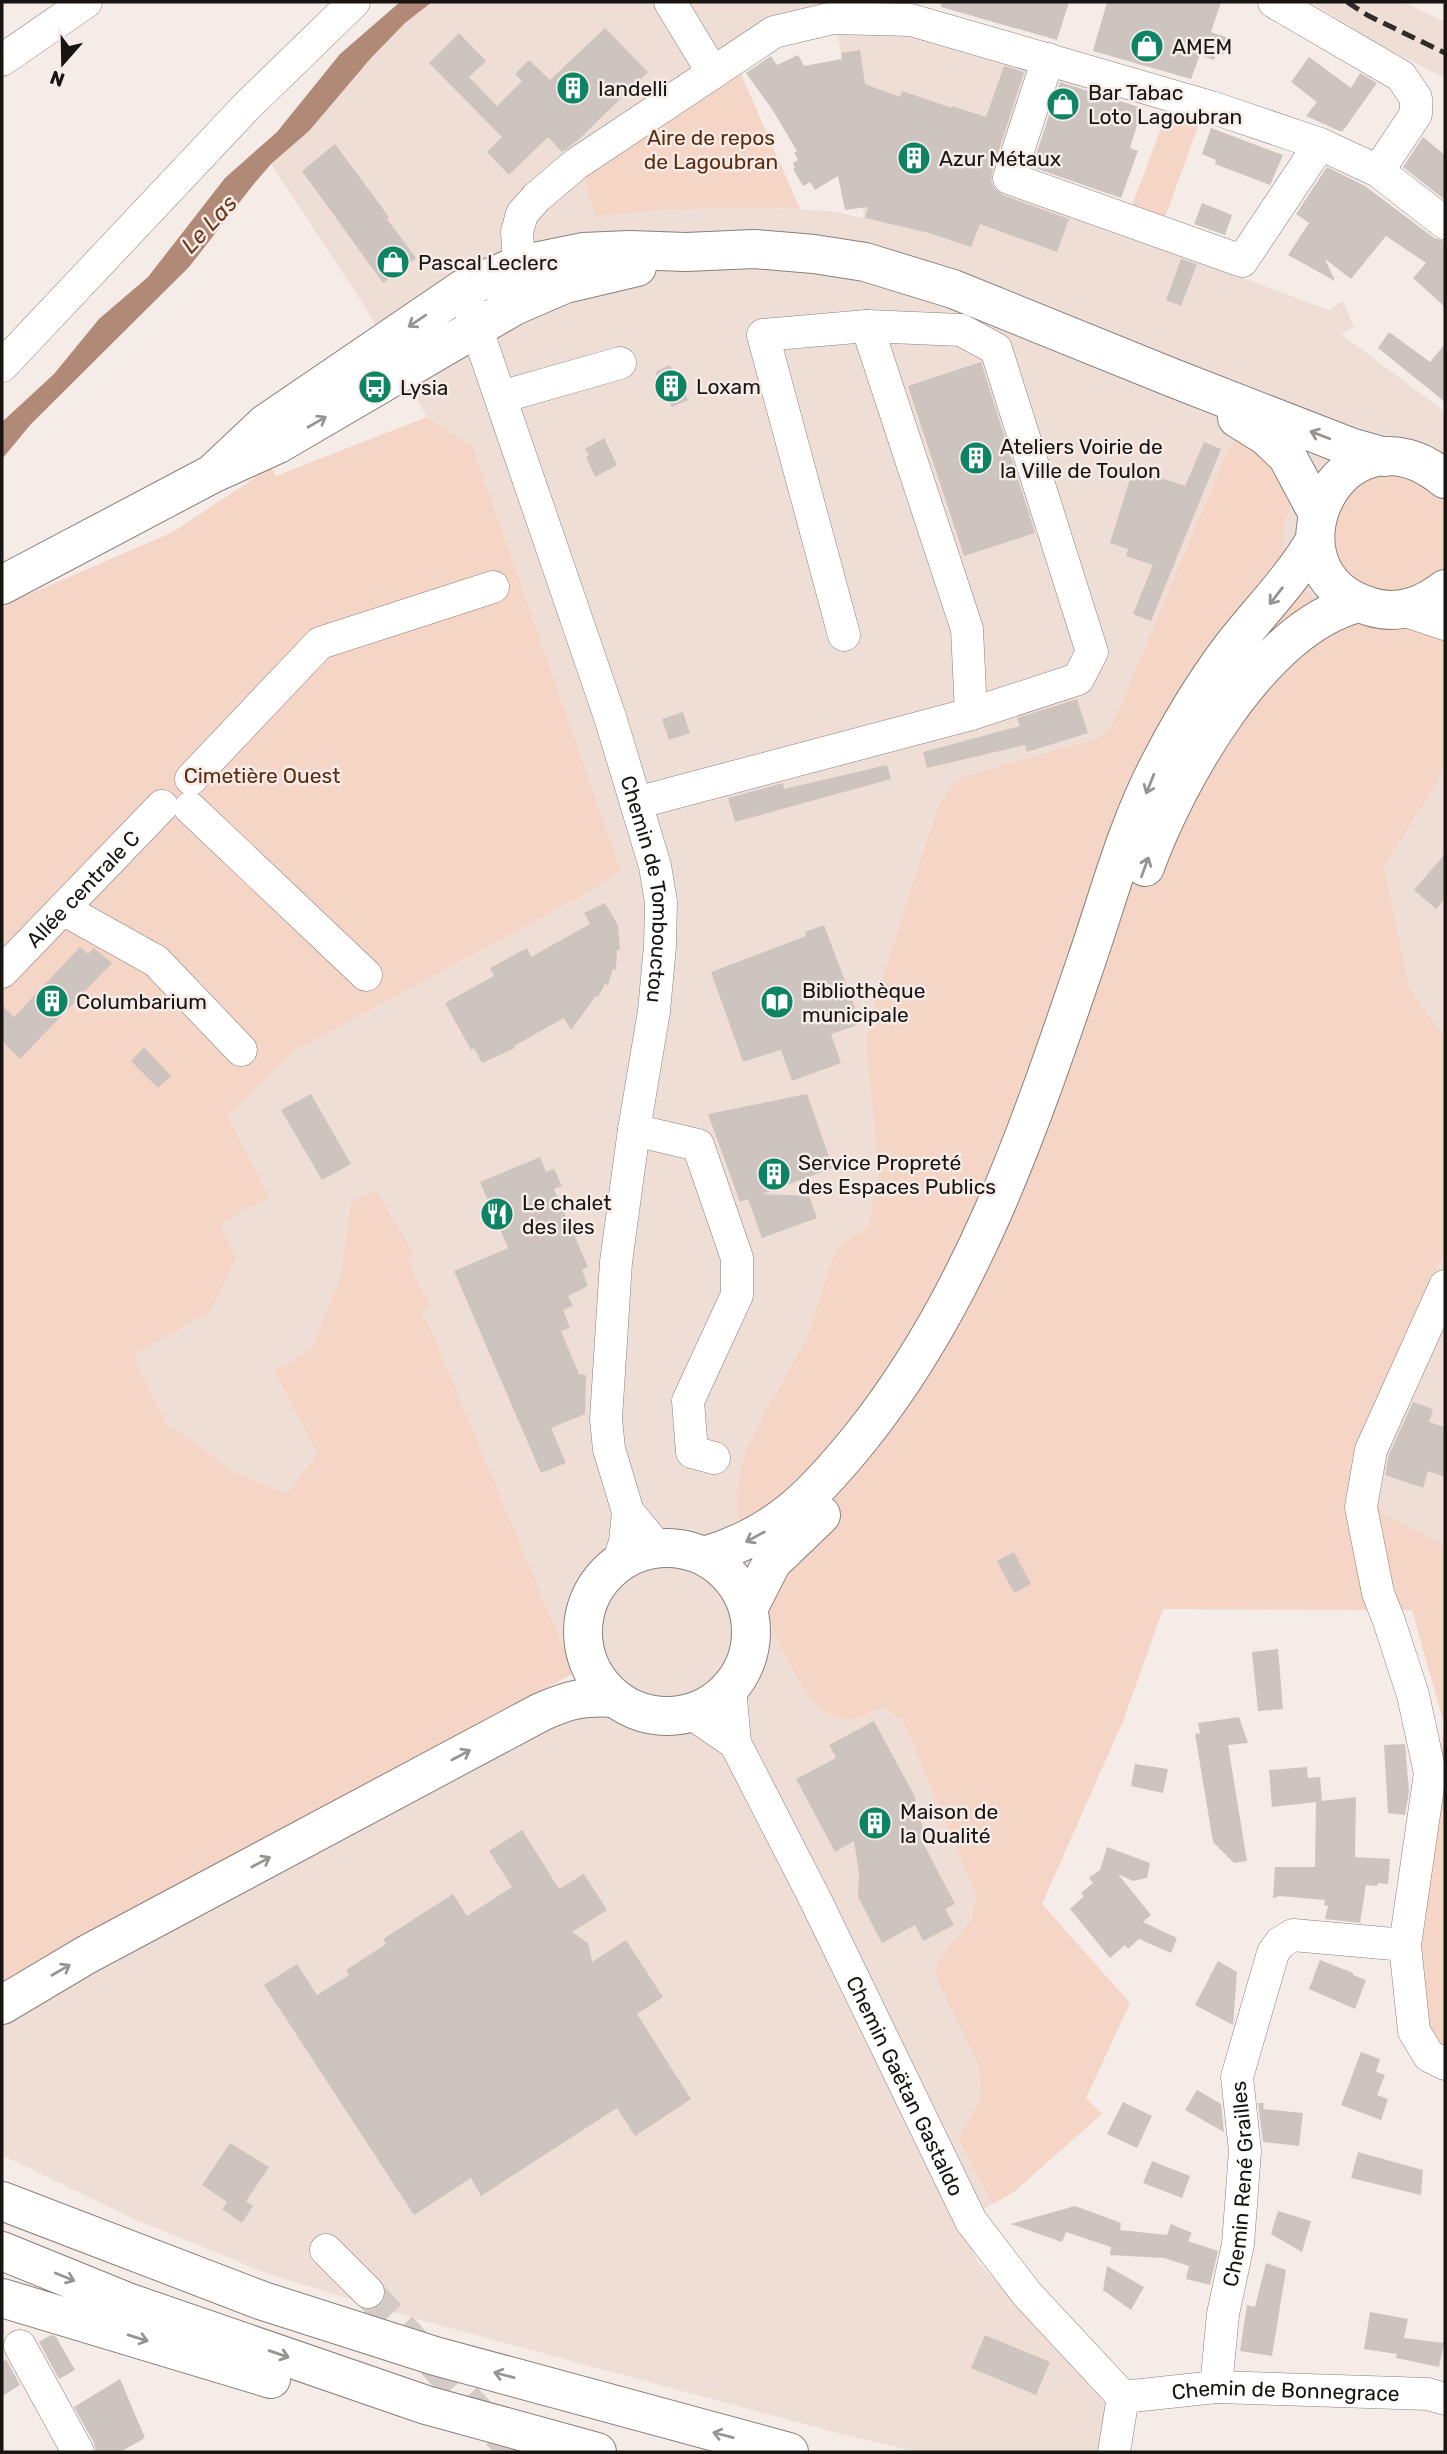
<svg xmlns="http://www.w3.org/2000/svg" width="1447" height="2454" font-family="Rubik,sans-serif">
<rect width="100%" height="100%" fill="#f5ebe7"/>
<path fill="#efded6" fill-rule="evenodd" d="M432,2H890L891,35L925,37L1034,68L993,186L1329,310L1343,301L1354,327L1341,334L1445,412V630L1424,621L1378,629L1349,622L1314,599L1286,563L1283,530L1293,494L1243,434L1231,443L1111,727L1096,739L951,787L937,806L869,1020L866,1043L879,1170L868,1227L841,1244L832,1260L806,1341L769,1404L744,1455L739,1529L778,1644L810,1699L831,1716L852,1720L882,1708L902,1719L976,1896L971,1921L941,1956L935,1973L979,2065L981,2097L959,2139L993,2204L959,2223L979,2264L1029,2315L1114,2389L1101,2452H918L841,2434L424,2321L271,2275L134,2219L2,2155V2018L577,1709L600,1710L574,1673L433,1334L420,1312L422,1288L407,1261L351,1202L341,1274L312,1348L274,1372L318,1454L286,1494L232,1471L190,1439L167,1425L134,1355L210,1312L220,1224L268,1196L227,1117L294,1051L582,896L621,871L473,447L427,417L365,307L271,164L309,131L371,58L405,23ZM838,34L864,218L830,211L743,207L653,209L595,215L737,65L793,40Z
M1311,2H1403L1445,22V78L1374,42Z
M1445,765V1037L1410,990L1384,866L1437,783Z
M1445,1250V1545L1382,1513L1355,1453Z"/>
<path fill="#f5d5c6" d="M737,65L800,209C731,206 663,208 595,216L583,173Z
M1168,110L1200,121L1164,220L1131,208Z
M427,417L473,447L621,871L582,896L294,1051L227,1117L269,1196L220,1224L236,1257L210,1312L134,1355L167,1425L190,1439L232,1471L286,1494L318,1454L274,1372L312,1348L341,1274L351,1202L376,1190L414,1255L408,1262L430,1306L420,1312L433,1334L574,1673L2,1983V608L9,603L173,532L271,467L276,476Z
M1244,434L1254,441L1293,494L1283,530L1286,563L1314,599L1349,622L1378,629L1424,621L1445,630V765L1437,783L1384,866L1410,990L1445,1037V1250L1355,1453L1382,1513L1445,1545V2049L1433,2043L1422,2011L1418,1939L1444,1724L1412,1610L1163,1609L1123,1721L1042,1904L1130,2003L1086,2098L1102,2114L1015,2191L993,2204L958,2139L981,2097L979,2065L934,1973L941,1956L971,1921L976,1896L902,1719L882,1708L852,1720L831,1716L810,1699L778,1644L739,1529L737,1492L744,1455L769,1404L806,1341L832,1260L841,1244L868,1227L879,1170L866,1043L869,1020L937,807L951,787L963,777L1096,739L1111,727L1231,443Z
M1387,472L1427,484L1441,498L1445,507V560L1440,570L1426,584L1389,595L1352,581L1330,546L1336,505L1349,488Z"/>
<path fill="#b08a77" d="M400,2H432L405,23L371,58L309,131L271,164L253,185L189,267L31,424L2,459V422L54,374L99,319L148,277L225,178L277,132L340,54Z"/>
<path fill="#cdc4c0" d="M941,2H1069L1057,40L941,7Z
M1107,2H1221L1211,32L1229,38L1223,55L1216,53L1214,60L1200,55L1191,79L1093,51Z
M605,28L648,72L577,141L562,152L548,137L509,175L487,152L502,137L429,63L459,33L486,61L469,77L497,106L522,81L515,74L529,60L550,80Z
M860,50L865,84L900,97L902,91L952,108V106L986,117L1004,66L1024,72L992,172L991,181L995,189L1003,195L1069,219L1057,252L980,224L971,247L929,233L865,218L868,207L845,210L838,176L815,190L810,182L803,186L793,169L795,168L793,163L798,160L794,153L797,151L772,109L746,73L771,56L777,65L798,55L804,66L842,59L841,53Z
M1309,57L1351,88L1360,73L1377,83L1342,132L1306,116L1317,102L1291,82Z
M1060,82L1142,108L1130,148L1138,151L1121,198L1032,167Z
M1211,128L1283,155L1270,185L1215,164L1216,160L1202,154Z
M1423,137L1445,155V200L1403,167Z
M335,144L389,217L387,219L416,258L383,283L302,171Z
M1327,167L1365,186L1434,238L1445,241V307L1413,278L1426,263L1386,236L1351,279L1325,259L1335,281L1288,255L1309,223L1296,214Z
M1202,203L1232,215L1225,235L1194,224Z
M1181,259L1197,264L1181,306L1166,300Z
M1389,332L1430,362L1445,344V402L1378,348Z
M981,362L1035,533L964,556L908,386Z
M670,365L688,400L672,407L655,372Z
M604,438L617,465L595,477L586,457L589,455L585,449Z
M1204,442L1221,449L1151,621L1133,614L1153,565L1126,556L1128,549L1110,543L1133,469L1185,486Z
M1077,699L1088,733L1027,752L1025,745L927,768L923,752L1020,726L1017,718Z
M683,712L690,733L669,740L662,719Z
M887,765L891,779L735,822L728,798L783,783L784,789Z
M1445,854V899L1436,909L1414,890Z
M605,903L618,925L620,950H617L616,970L613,969L608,985L605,984L598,997L596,996L571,1030L564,1018L514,1046L515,1048L482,1063L474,1048L471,1050L445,1003L494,976L490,968L527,948L531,957L590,924L584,913Z
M824,925L861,1024L831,1034L841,1063L792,1081L781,1050L743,1062L711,972L806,936L805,932Z
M80,947L88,954L94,948L112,963L20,1059L2,1041V1005L14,1017Z
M144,1047L171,1076L158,1088L131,1061Z
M311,1094L351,1164L322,1180L281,1110Z
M807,1094L833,1168L762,1194L809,1196L817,1218L762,1238L748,1199L740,1202L708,1114Z
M540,1157L546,1172L554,1169L562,1186L554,1189L588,1267L582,1270L588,1286L568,1296L573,1306L563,1310L570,1328L561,1331L579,1374L586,1375L585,1414L551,1428L566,1463L541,1473L454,1271L508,1248L480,1182Z
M1413,1402L1433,1409L1429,1422L1445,1427V1477L1428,1471L1423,1488L1385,1475L1389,1455Z
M1014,1552L1031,1584L1014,1593L997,1561Z
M1278,1649L1283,1709L1258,1711L1252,1652Z
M1239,1717L1248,1743L1228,1745L1247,1861L1234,1863L1213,1842L1195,1734L1200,1733L1198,1723Z
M874,1721L914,1795L922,1825L923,1843L955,1904L945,1909L954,1925L923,1941L915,1925L882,1943L858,1897L859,1874L854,1841L835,1852L796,1779L836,1758L829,1745Z
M1405,1744L1409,1791L1405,1815L1388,1813L1384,1745Z
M1135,1764L1168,1769L1163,1793L1131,1786Z
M1307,1767L1308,1778L1320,1777L1322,1801L1356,1797L1355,1857L1390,1859L1388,1884L1378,1883L1377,1886L1366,1885L1360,1923L1325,1919L1328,1906L1324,1905L1325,1900L1279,1896L1273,1898L1275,1867H1315L1316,1802L1272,1807L1269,1770Z
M522,1830L559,1889L584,1874L607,1910L572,1932L588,1943L592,1962L626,1940L663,1997L637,2014L691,2099L635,2136L617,2108L481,2196L471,2178L414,2215L264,1985L297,1964L317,1995L349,1975L346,1970L386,1944L383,1939L453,1894L467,1916L512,1887L489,1851Z
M1107,1847L1150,1863L1147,1878L1133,1881L1118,1874L1151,1915L1143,1922L1177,1938L1171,1953L1139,1939L1128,1949L1125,1945L1110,1958L1070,1909L1084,1896L1081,1893L1093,1883L1089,1878L1100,1870Z
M1320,1960L1353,1973V1975L1366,1980L1355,2009L1309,1989Z
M1218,1961L1237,1972L1233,2025L1195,2005Z
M1361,2052L1380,2059L1376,2072L1385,2075L1377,2095L1388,2099L1381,2120L1341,2105Z
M1197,2090L1221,2104L1224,2132L1185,2110Z
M1123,2102L1152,2116L1137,2148L1107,2134Z
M1258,2103H1264L1263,2109L1303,2113L1299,2146L1263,2142Z
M230,2143L269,2167L246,2201L253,2206L242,2223L222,2209L227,2202L202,2185Z
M1358,2152L1423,2170L1421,2195L1351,2178Z
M1152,2161L1190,2176L1182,2198L1143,2183Z
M1075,2206L1121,2223L1120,2230L1167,2235L1171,2224L1192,2233L1188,2241L1218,2251L1210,2285L1186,2279L1189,2266L1164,2258L1110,2255L1111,2247L1066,2232L1062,2242L1011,2224Z
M1278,2211L1311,2221L1302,2252L1271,2234Z
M1266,2263L1286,2270L1272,2356L1240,2351L1247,2305L1255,2307Z
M1107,2266L1144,2287L1131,2310L1103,2290Z
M1370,2312L1408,2319L1404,2338L1444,2343L1439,2367L1396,2358L1397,2354L1364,2349Z
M51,2335L56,2337L75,2370L59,2379L39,2342Z
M985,2335L1050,2362L1036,2395L971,2368Z
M6,2359L20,2385L2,2396V2362Z
M120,2379L145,2438L120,2452H96L94,2443L74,2407Z"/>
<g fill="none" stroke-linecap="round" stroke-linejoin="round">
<path stroke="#d4cbc7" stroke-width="32" stroke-dasharray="32 16" stroke-linecap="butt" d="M368,2292L515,2452"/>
<defs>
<g id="minor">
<path d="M670,2L713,73"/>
<path d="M1274,2L1401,76L1416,98V114L1378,171"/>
<path d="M1048,59L1009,178L1242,261L1320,144"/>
<path d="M2,60L86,2"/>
<path d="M532,283L525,277L519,265L517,232L522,214L537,197L576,164L774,32L833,18L911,20L1211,107L1320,144L1378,171L1445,223"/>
<path id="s1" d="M463,289L610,717L655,866L661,902L660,946L654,1011L634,1130L616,1262L606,1419L609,1449L628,1512L658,1548"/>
<path d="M867,326L961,330L996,349L1092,652L1078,679L971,714"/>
<path d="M2,366L247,106L354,2"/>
<path d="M501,397L620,363"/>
<path d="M1403,610L1445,624"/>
<path d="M191,779L320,643L493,587"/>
<path d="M636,803L971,714L967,629L867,326L763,335L844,635"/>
<path d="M190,808L366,975"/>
<path d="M63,909L156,961L241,1050"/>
<path id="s2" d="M2,972L162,806"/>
<path d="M634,1130L698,1145L737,1258V1295L688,1401L692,1452L714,1458"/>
<path d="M618,1563L625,1542L628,1512"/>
<path id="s3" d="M730,1688L735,1743L816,1901L971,2221L1027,2294L1123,2397"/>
<path d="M691,1713L735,1743"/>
<path d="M1405,1945L1414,2031L1429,2056L1445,2064"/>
<path d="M326,2250L368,2292"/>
<path d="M20,2346L78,2452"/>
<path id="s4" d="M1216,2387L1223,2314L1238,2244L1245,2151L1237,2077L1273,1953L1280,1943L1293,1935L1405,1945L1430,1773L1413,1695L1389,1621L1378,1593L1361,1507L1371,1450L1445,1286"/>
<path id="s5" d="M1123,2397L1216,2387L1428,2394L1445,2399"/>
<path d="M1114,2452L1123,2397"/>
</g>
<path id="major" d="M1237,418L1266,436L1287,456L1317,512
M212,474L265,424L463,289L519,265L583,252L630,250L686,252L754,249L814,254L865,262L953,289L1173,378L1350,447L1385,457
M1445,479C1340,393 1255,573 1371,607C1399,615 1423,606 1445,589
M2,585L212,474L278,444L514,306L565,284L637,267
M1145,867C1177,779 1262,626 1359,603
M583 1632a84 84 0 1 1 168 0a84 84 0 1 1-168 0Z
M704,1556C777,1535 815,1494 861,1437C973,1297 1030,1126 1087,959C1109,895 1127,826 1159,765C1179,726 1203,686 1229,651C1258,613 1291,581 1315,540
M748,1609L772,1562L821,1515"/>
<path id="highway" d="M2,2005L86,1955L541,1712C568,1700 583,1696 614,1698
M2,2201L263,2301L435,2356L789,2452
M2,2251L130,2303L426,2405L597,2452
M2,2298L271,2379"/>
</defs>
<use href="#minor" stroke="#88807c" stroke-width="33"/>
<use href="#major" stroke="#88807c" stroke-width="40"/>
<use href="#highway" stroke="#88807c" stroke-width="40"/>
<use href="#minor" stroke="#fff" stroke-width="32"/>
<use href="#major" stroke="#fff" stroke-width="38"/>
<use href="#highway" stroke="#fff" stroke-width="38"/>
<path stroke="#302c2a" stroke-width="5" stroke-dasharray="14 7" stroke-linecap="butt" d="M1347,2L1367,15L1445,53"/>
</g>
<defs><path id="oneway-shaft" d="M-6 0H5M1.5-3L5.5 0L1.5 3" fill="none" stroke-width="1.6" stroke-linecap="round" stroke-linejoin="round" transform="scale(1.75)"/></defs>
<g stroke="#979594">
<use href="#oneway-shaft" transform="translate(417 321) rotate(146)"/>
<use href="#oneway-shaft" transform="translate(317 422) rotate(-30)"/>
<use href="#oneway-shaft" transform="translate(1320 435) rotate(-159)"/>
<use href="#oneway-shaft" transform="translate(1276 596) rotate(128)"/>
<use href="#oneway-shaft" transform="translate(1150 784) rotate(112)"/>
<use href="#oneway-shaft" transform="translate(1145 867) rotate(-70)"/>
<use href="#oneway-shaft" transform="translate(755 1537) rotate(151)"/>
<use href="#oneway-shaft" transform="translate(461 1755) rotate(-28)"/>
<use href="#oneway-shaft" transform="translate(261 1862) rotate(-28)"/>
<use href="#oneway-shaft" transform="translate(61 1970) rotate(-30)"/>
<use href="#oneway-shaft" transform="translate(65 2277) rotate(22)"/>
<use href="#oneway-shaft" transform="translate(138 2338) rotate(17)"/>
<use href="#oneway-shaft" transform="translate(279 2354) rotate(19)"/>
<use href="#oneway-shaft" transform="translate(504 2375) rotate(-165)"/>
<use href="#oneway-shaft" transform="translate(723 2435) rotate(-165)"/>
</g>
<defs>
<symbol id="shop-disc" viewBox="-11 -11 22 22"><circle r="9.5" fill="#0e8464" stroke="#f5ebe7"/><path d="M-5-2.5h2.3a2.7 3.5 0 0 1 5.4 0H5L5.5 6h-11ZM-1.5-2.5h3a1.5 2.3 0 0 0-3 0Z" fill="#fff"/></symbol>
<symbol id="building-disc" viewBox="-11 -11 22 22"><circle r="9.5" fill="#0e8464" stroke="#f5ebe7"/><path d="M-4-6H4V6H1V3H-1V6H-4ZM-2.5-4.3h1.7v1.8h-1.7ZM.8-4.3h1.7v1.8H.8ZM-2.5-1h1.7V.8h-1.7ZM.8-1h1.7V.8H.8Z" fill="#fff"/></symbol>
<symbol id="bus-disc" viewBox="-11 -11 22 22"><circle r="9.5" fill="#0e8464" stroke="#f5ebe7"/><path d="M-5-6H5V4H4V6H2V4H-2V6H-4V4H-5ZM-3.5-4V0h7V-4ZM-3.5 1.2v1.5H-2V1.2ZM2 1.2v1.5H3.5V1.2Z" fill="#fff"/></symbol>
<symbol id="library-disc" viewBox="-11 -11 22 22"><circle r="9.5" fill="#0e8464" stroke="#f5ebe7"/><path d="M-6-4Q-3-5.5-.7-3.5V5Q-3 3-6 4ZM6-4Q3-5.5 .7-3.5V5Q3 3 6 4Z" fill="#fff"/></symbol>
<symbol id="restaurant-disc" viewBox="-11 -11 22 22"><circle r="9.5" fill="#0e8464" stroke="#f5ebe7"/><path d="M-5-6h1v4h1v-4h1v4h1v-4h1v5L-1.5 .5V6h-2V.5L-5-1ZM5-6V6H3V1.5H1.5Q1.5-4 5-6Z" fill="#fff"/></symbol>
</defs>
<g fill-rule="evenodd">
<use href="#shop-disc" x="1128" y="27" width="38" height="38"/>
<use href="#building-disc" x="554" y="69" width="38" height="38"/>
<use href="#shop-disc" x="1044" y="85" width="38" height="38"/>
<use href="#building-disc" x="895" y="139" width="38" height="38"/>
<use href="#shop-disc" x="374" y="243" width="38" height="38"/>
<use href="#building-disc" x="652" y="367" width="38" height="38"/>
<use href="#bus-disc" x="356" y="368" width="38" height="38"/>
<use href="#building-disc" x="957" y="439" width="38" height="38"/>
<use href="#building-disc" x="33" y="982" width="38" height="38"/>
<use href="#library-disc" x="758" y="983" width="38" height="38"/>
<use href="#building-disc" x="755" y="1155" width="38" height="38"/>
<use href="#restaurant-disc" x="478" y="1195" width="38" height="38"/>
<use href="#building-disc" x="856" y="1804" width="38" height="38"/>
</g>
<g text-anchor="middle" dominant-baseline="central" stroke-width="5" stroke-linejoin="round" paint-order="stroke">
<g font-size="21" fill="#171412" stroke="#f5ebe7" text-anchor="start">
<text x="1172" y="46">AMEM</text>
<text x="598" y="88">Iandelli</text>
<text x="1088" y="92">Bar Tabac<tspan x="1088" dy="24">Loto Lagoubran</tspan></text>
<text x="939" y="158">Azur Métaux</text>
<text x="418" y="262">Pascal Leclerc</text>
<text x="696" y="386">Loxam</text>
<text x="400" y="387">Lysia</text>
<text x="1000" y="446">Ateliers Voirie de<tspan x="1000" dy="24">la Ville de Toulon</tspan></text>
<text x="802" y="990">Bibliothèque<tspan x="802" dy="24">municipale</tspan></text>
<text x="76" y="1001">Columbarium</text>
<text x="798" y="1162">Service Propreté<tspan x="798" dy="24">des Espaces Publics</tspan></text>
<text x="522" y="1202">Le chalet<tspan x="522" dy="24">des iles</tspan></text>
<text x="900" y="1811">Maison de<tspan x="900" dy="24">la Qualité</tspan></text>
</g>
<g font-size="21" fill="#5d2b0e" stroke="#f5ebe7">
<text x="711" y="137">Aire de repos<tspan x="711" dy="24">de Lagoubran</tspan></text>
<text x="262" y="775">Cimetière Ouest</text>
</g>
<g font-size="21" fill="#171412" stroke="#f5ebe7">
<text stroke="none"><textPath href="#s2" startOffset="116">Allée centrale C</textPath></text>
<text stroke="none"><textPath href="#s1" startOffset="630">Chemin de Tombouctou</textPath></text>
<text stroke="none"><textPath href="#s3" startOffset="438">Chemin Gaëtan Gastaldo</textPath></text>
<text stroke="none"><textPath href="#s4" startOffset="205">Chemin René Grailles</textPath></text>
<text stroke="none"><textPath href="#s5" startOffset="163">Chemin de Bonnegrace</textPath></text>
</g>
<g font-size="23" font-style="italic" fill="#6c381c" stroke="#f5ebe7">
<text transform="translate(209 224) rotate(-47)">Le Las</text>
</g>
</g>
<rect width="1447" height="2454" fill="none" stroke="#171412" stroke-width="7"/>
<g transform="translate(63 63) rotate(200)" stroke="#f5ebe7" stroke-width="5" paint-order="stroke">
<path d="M0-5L12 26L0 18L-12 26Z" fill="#171412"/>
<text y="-10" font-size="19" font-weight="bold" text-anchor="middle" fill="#171412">N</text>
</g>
</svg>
